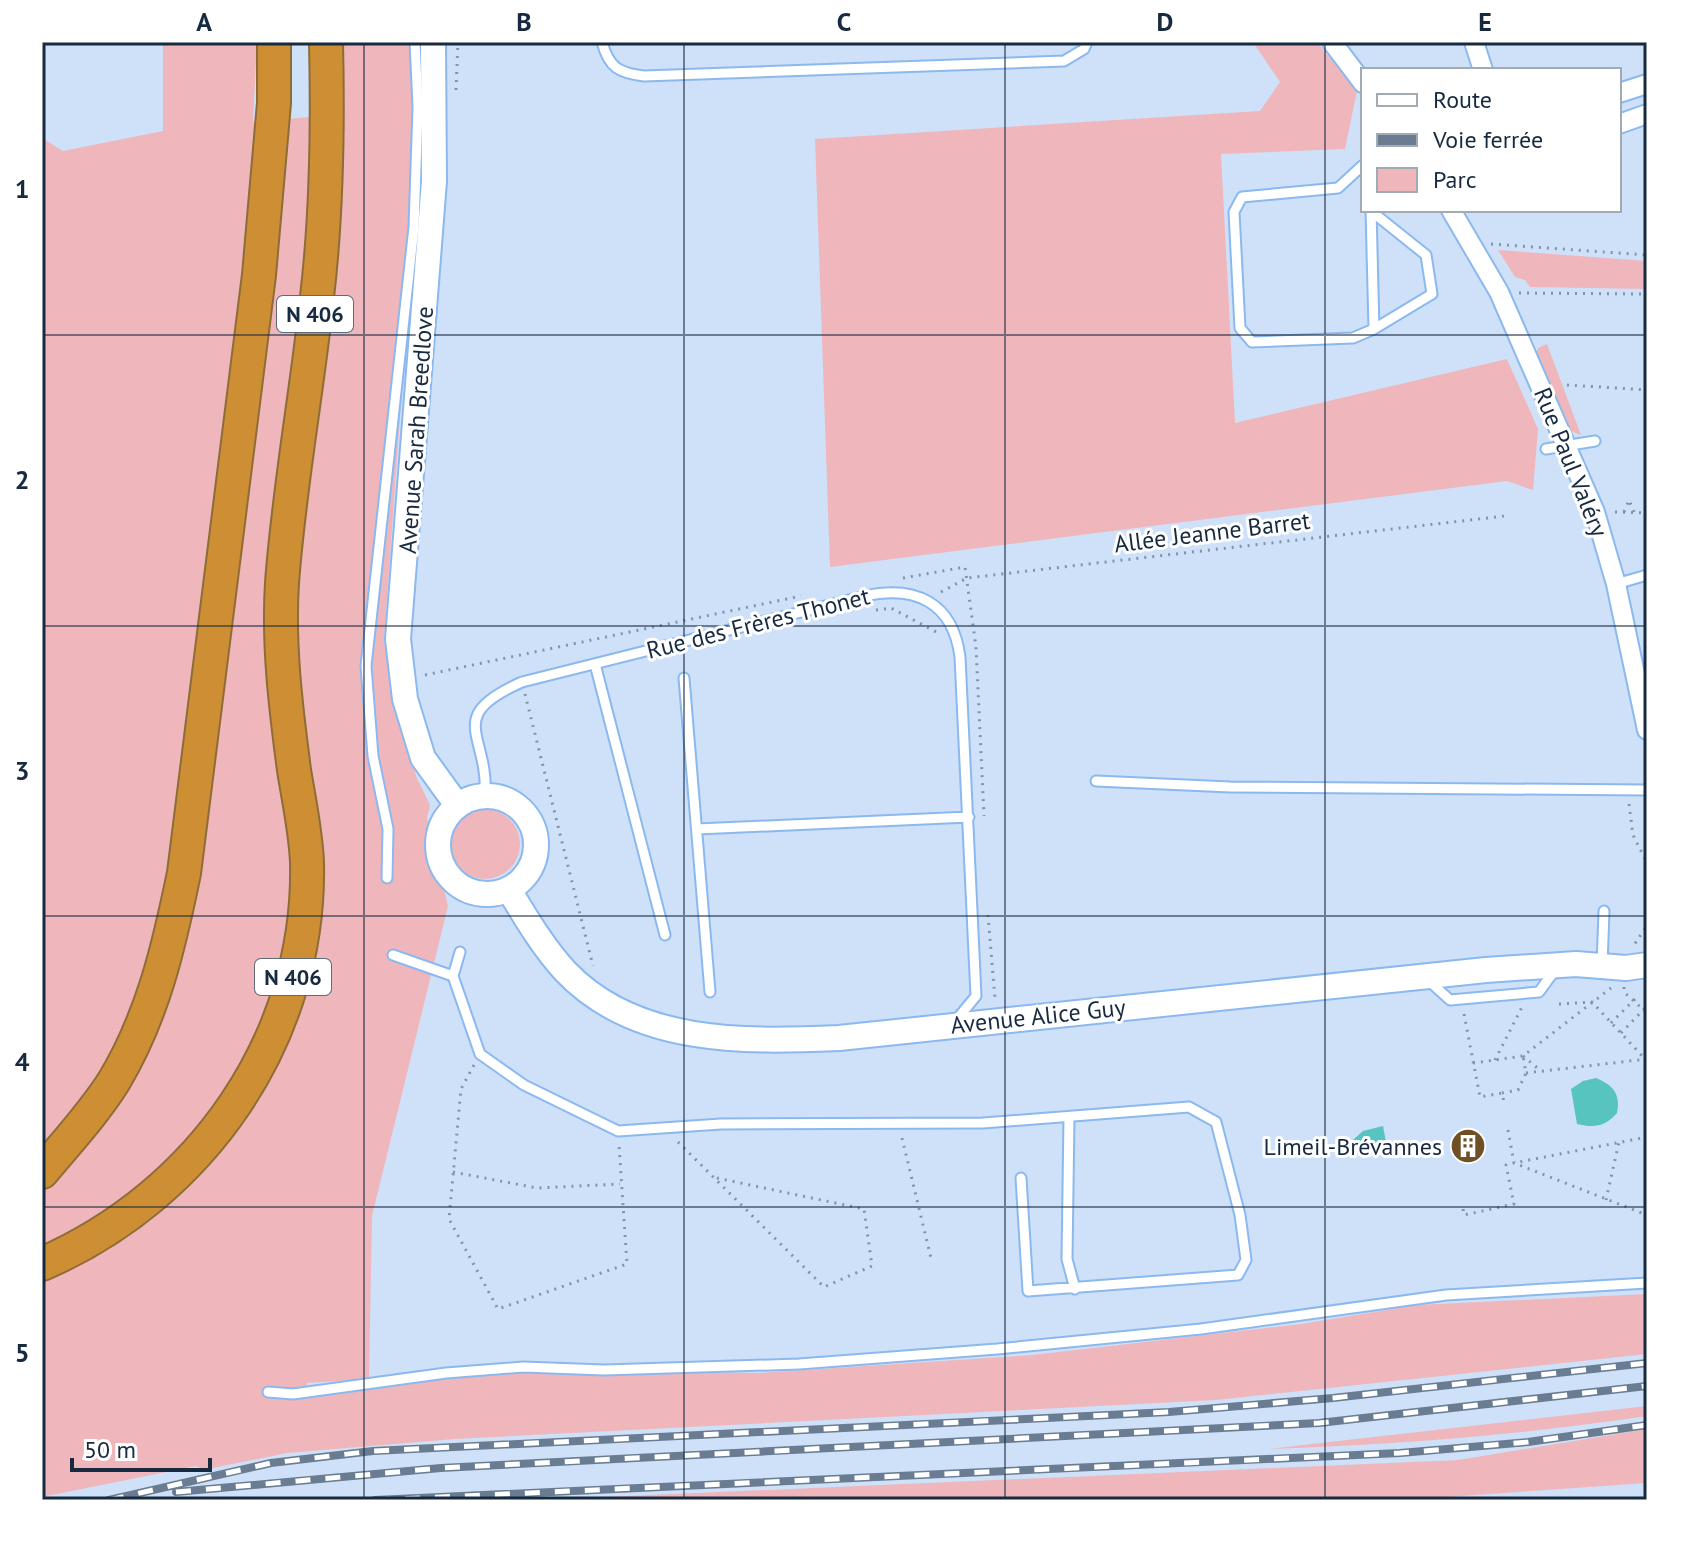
<svg xmlns="http://www.w3.org/2000/svg" width="1689" height="1542" font-family="'PT Sans',sans-serif">
<rect width="100%" height="100%" fill="#cee1f8"/>
<path fill="#efb7bc" d="M163,42H257L253,122L343,114L341,42H415L414,221L384,641L416,776L430,805L427,818L448,906L372,1216L369,1379L307,1383L304,1399L466,1375L574,1372L611,1376L686,1372L759,1373L1032,1355L1301,1324L1417,1305L1647,1294V1354L1216,1400L455,1439L287,1453L203,1470L196,1466L42,1497V138L63,151L163,131Z
M1253,42H1317L1357,91L1345,149L1221,154L1235,423L1507,359L1538,429L1533,490L1507,481L830,567L815,139L1260,111L1280,82Z
M1498,250L1647,261V289L1530,287L1525,280L1515,277Z
M1547,344L1581,435L1571,431L1536,355L1538,348Z
M450 844a35 35 0 1 1 70 0a35 35 0 1 1-70 0Z
M1647,1406V1416C1519,1435 1396,1445 1267,1449Z
M1647,1429V1483L1404,1500H534L1458,1460Z"/>
<path fill="#57c4c0" d="M1596,1078C1613,1085 1621,1094 1617,1113C1605,1127 1594,1128 1577,1124L1571,1089L1583,1081Z
M1383,1126L1388,1153L1364,1156L1354,1153L1353,1140L1363,1131Z"/>
<g fill="none" stroke-linecap="round" stroke-linejoin="round">
<defs>
<path id="lane" d="M602,42C609,68 619,73 644,76L1064,61L1084,49L1087,42
M1363,165L1338,188L1242,197L1234,212L1240,328L1252,342L1353,338L1374,329L1371,210
M1371,211L1426,255L1432,294L1374,329
M1546,449L1595,441
M1616,584L1647,575
M595,664L665,935
M684,678L710,992
M1096,781L1230,787L1647,790
M485,795C489,734 443,717 522,682L865,596C915,585 953,602 960,657L976,996L957,1019
M697,829L969,817
M387,878L388,829L373,756L366,666L414,227L418,107L415,42
M393,955L453,976L480,1054L524,1085L618,1131L721,1124L983,1123L1189,1107L1216,1122L1240,1215L1246,1260L1238,1275L1028,1291L1021,1178
M1602,966L1604,911
M453,976L460,952
M1429,981L1450,1000L1539,992L1555,970
M1069,1117L1067,1259L1075,1289
M268,1392L293,1394L446,1373L523,1367L604,1370L799,1364L997,1349L1201,1329L1446,1295L1647,1283"/>
<path id="street" d="M1332,42L1363,83
M1474,42L1483,70
M1619,93L1647,84
M1619,124L1647,114
M1451,210L1499,292L1595,512L1616,584L1647,730"/>
<path id="secondary" d="M433,42L434,181L398,639L405,699L423,758L457,805
M438 845a49 49 0 1 1 98 0a49 49 0 1 1-98 0Z
M509,890C526,918 543,947 565,971C635,1045 745,1042 839,1038L1486,970L1576,964L1626,968L1647,965"/>
<path id="highway" d="M42,1172C66,1143 94,1113 114,1081C153,1016 169,946 184,873L259,275L274,103V42
M42,1264C201,1195 311,1038 307,863C306,833 299,801 294,770C286,709 278,646 282,583C289,487 307,392 317,297C327,212 328,127 326,42"/>
</defs>
<use href="#lane" stroke="#8bb9ef" stroke-width="13"/>
<use href="#street" stroke="#8bb9ef" stroke-width="22"/>
<use href="#secondary" stroke="#8bb9ef" stroke-width="28"/>
<use href="#highway" stroke="#8e6c38" stroke-width="36"/>
<path stroke="#8194aa" stroke-width="3" stroke-dasharray="2 6" stroke-linecap="butt" d="M456,90L458,42
M1491,244L1647,255
M1519,293L1647,294
M1567,385L1647,390
M1615,512L1647,513
M1624,512L1629,500L1634,512
M903,578L965,567L976,647L984,816
M941,592L967,578L1505,516
M876,610L891,608L938,633
M425,675L801,596
M525,694L593,966
M1629,804L1633,835L1646,861V927L1634,945
M988,915L995,999
M1624,987V992L1647,1013
M1559,1004L1592,1002L1645,1059L1647,1066
M1464,1014L1480,1097L1502,1093L1504,1102
M1611,1023L1638,996
M1621,1033L1647,1006
M1523,1056L1541,1071
M1495,1060L1522,1007
M1473,1063L1523,1056L1611,988
M474,1065L461,1089L449,1219L498,1309L627,1264L619,1145
M1526,1073L1647,1059
M1502,1093L1518,1090L1526,1073L1523,1056
M1508,1130L1514,1163L1647,1137
M902,1138L931,1258
M678,1142L824,1287L872,1266L864,1209L712,1177
M453,1172L537,1188L620,1184
M1606,1200L1619,1142
M1463,1209L1464,1215L1514,1204L1506,1165L1514,1163L1647,1215"/>
<use href="#lane" stroke="#fff" stroke-width="9"/>
<use href="#street" stroke="#fff" stroke-width="18"/>
<use href="#secondary" stroke="#fff" stroke-width="24"/>
<use href="#highway" stroke="#ce8f34" stroke-width="32"/>
<defs>
<path id="rail" d="M176,1492L441,1468L1319,1423L1647,1386
M109,1500L271,1463L373,1451L1169,1412L1333,1398L1647,1363
M375,1500L1400,1453L1528,1442L1647,1425"/>
</defs>
<use href="#rail" stroke="#697c92" stroke-width="8"/>
<use href="#rail" stroke="#fff" stroke-width="5" stroke-dasharray="15" stroke-linecap="butt"/>
</g>
<path fill="none" stroke="#172a3f" stroke-width="2" stroke-opacity="0.55" d="M364,42V1500M684,42V1500M1005,42V1500M1325,42V1500M42,335H1647M42,626H1647M42,916H1647M42,1207H1647"/>
<defs>
<symbol id="building-disc" viewBox="-11 -11 22 22"><circle r="9.5" fill="#6f5025" stroke="#fff"/><path d="M-4-6H4V6H1V3H-1V6H-4ZM-2.5-4.3h1.7v1.8h-1.7ZM.8-4.3h1.7v1.8H.8ZM-2.5-1h1.7V.8h-1.7ZM.8-1h1.7V.8H.8Z" fill="#fff"/></symbol>
</defs>
<g fill-rule="evenodd">
<use href="#building-disc" x="1448" y="1126" width="40" height="40"/>
</g>
<g text-anchor="middle" dominant-baseline="central" stroke-width="6" stroke-linejoin="round" paint-order="stroke">
<g fill="#fff" stroke="#5d6a79" stroke-width="2">
<rect x="277" y="296" width="76" height="36" rx="6"/>
<rect x="255" y="959" width="76" height="36" rx="6"/>
</g>
<g font-size="22" font-weight="bold" fill="#172a3f">
<text x="315" y="314">N 406</text>
<text x="293" y="977">N 406</text>
</g>
<g font-size="24" fill="#172a3f" stroke="#fff">
<text transform="translate(416 430) rotate(-86)">Avenue Sarah Breedlove</text>
<text transform="translate(1571 462) rotate(68)">Rue Paul Valéry</text>
<text transform="translate(1212 532) rotate(-7)">Allée Jeanne Barret</text>
<text transform="translate(758 623) rotate(-14)">Rue des Frères Thonet</text>
<text transform="translate(1038 1016) rotate(-6)">Avenue Alice Guy</text>
</g>
<g font-size="24" fill="#172a3f" stroke="#fff" text-anchor="end">
<text x="1442" y="1146">Limeil-Brévannes</text>
</g>
</g>
<rect width="1689" height="1542" fill="none" stroke="#ffffff" stroke-width="88"/>
<rect x="1361" y="68" width="260" height="144" fill="#ffffff" stroke="#a2aab2" stroke-width="2"/>
<rect x="1377" y="94" width="40" height="12" fill="#ffffff" stroke="#a2aab2" stroke-width="2"/>
<text x="1433" y="108" font-size="24" fill="#172a3f">Route</text>
<rect x="1377" y="134" width="40" height="12" fill="#697c92" stroke="#a2aab2" stroke-width="2"/>
<text x="1433" y="148" font-size="24" fill="#172a3f">Voie ferrée</text>
<rect x="1377" y="168" width="40" height="24" fill="#efb7bc" stroke="#a2aab2" stroke-width="2"/>
<text x="1433" y="188" font-size="24" fill="#172a3f">Parc</text>
<path d="M72 1458v12h138v-12" fill="none" stroke="#172a3f" stroke-width="4"/>
<text x="84" y="1458" font-size="24" fill="#172a3f" stroke="#ffffff" stroke-width="6" paint-order="stroke">50 m</text>
<rect x="44" y="44" width="1601" height="1454" fill="none" stroke="#172a3f" stroke-width="3"/>
<g font-size="26" text-anchor="middle" font-weight="bold" fill="#172a3f">
<text x="204" y="31">A</text>
<text x="524" y="31">B</text>
<text x="844" y="31">C</text>
<text x="1165" y="31">D</text>
<text x="1485" y="31">E</text>
<text x="22" y="198">1</text>
<text x="22" y="489">2</text>
<text x="22" y="780">3</text>
<text x="22" y="1071">4</text>
<text x="22" y="1362">5</text>
</g>
</svg>
